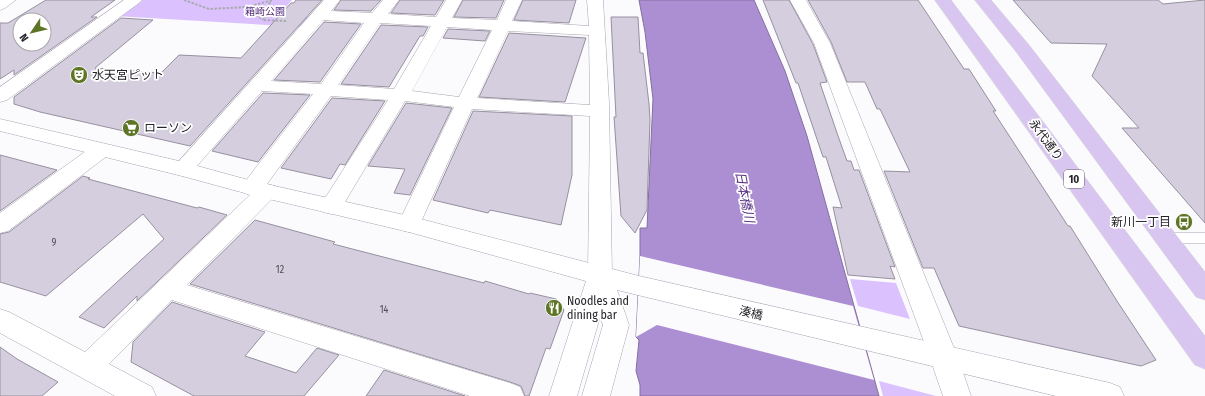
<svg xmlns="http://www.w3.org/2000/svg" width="1205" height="396" font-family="'Fira Sans Condensed','Noto Sans JP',sans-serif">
<rect width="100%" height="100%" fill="#fbfafd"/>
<path fill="#dbc2ff" d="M138,0H292L279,15L313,17L303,27L115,16Z
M850,279L896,283L910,319L858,306Z
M879,381L936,396H883Z"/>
<path fill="#ac8fd3" stroke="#846fa0" d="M639,0H754L785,71L807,136L879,396H640V385L636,371L639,340L636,337L640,256V228H647L653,99L645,32Z"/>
<path fill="#fbfafd" d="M640,256L853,306L874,380L657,325L636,337Z"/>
<path fill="#d4cede" stroke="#96909f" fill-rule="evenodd" d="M46,0H115L91,17H97L14,75V70L0,79V23H8ZM20,20H44V44H20Z
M296,0H322L190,146L40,112L14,104V97L121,18L153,20L95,68L161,73L179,55L241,58L291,3H294Z
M341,0H381L371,11L334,10Z
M400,0H444L435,15L391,13Z
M463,0H504L496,18L454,17Z
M523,0H576L569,23L514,20Z
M763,0H789L813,44L827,82L820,83L837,133L847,161H851L854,170H859L895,267L890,266L895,279L848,275L833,207L842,208L826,157H823L798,83H796Z
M808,0H918L964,69H969L996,111H993L1068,226H1070L1117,301L1156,360L1141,366L959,326L934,268H923L884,171L910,172L880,109H877L865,82H847L831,42Z
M1013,0H1158L1163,4L1205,0V223L1122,128H1139L1092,76L1107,44L1051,43Z
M611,17H638L640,53H643L649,104L650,120L647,210L635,233L621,216L614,117H616Z
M324,22L361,24L320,82L274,80Z
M381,25L428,27L423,36H420L389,87L341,84Z
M448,29L490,31L485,41L443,38Z
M509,33L586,38L565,102L479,97Z
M263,93L310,95L258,162L212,151Z
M332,98L385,101L345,165L340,164L331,179L281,168Z
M406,103L452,108L410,195L394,193L405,169L368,166Z
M473,111L572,116V175L561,225L490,210L488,213L433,200Z
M0,155L57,170L0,211Z
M83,176L90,178L88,179L197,208L199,207L227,215L137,301V296L104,328L79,317L164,239L143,214L46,296L0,282V234L9,232Z
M255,220L335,242L333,244L484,283L485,281L529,294L530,293L556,299L564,310L550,349L546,348L529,396H525L521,386L510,382L190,284Z
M172,302L265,332L245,356L296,373L317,348L339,355L304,396H194L131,362L133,342Z
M0,347L17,359L58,382L42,396H0Z
M384,370L465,396H366Z"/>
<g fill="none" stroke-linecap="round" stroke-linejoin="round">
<defs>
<path id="service" d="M1165,233H1205V243H1165L1160,242L1158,238L1160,234Z"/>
<path id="minor" d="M0,0H16L5,8L0,10Z
M124,0H142L139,3L7,100L0,102V87Z
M324,0H340L331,11L372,13L383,0H399L388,14L436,17L446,0H462L452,18L497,20L506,0H522L512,21L589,26L587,0H603L609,103L612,275L609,282L600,285L591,282L588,275L590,116L472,109L420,224L417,230L409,232L401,230L398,224L454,107L405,101L339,212L331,214L323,212L320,206L388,100L331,96L267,184L275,186L278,191L275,196L187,285L510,383L520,387L524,396H470L172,300L109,364L152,387L156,396H115L0,333V309L9,312L85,352L250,195L244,193L241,188L244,183L313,94L262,91L190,174L183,176L176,174L172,169ZM323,20L364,23L321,84L271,81ZM380,23L431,26L394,89L338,85ZM447,27L492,30L459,97L412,91ZM508,31L589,35L590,105L477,98Z
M790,0H806L830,43L958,358L971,396H943L930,358L814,43Z
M100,144L107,146L110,151L107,156L8,231L0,233V213L93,146Z"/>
<path id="tertiary" d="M0,119L183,162L252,181L409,216L639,276L1110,383L1120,387L1124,396H1056L617,290L629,325L610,396H582L603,325L600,317L577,396H549L586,281L409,232L252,195L182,176L0,131Z"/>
<path id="primary" d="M935,0H951L1205,336V369L1195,365Z
M975,0H991L1029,45L1205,272V300L1196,297L1017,53Z"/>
</defs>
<use href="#service" stroke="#a9a3b2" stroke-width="1"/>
<use href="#minor" stroke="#a9a3b2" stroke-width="1"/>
<use href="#tertiary" stroke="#a9a3b2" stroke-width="1"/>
<use href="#primary" stroke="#d8d8d9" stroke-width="1"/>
<path stroke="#abaaae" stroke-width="2" stroke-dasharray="2.5 1.5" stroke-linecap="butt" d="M184,0L209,9L247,7L273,0
M270,2L263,20L286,21
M247,7L263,20"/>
<use href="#service" fill="#fff" fill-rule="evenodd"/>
<use href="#minor" fill="#fff" fill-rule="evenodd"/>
<use href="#tertiary" fill="#fff" fill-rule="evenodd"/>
<use href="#primary" fill="#d8c6f1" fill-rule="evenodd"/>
</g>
<defs>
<symbol id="theatre-disc" viewBox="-11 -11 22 22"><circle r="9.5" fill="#5e7526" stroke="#fff"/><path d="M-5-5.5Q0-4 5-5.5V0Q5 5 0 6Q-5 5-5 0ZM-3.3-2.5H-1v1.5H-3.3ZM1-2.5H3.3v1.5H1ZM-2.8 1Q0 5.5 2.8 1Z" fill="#fff"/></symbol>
<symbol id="supermarket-disc" viewBox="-11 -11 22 22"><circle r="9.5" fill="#5e7526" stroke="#fff"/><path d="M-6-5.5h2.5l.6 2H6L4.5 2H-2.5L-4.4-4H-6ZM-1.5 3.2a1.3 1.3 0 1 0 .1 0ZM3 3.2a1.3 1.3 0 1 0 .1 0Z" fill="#fff"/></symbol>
<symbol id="bus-disc" viewBox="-11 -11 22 22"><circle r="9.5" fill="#5e7526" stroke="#fff"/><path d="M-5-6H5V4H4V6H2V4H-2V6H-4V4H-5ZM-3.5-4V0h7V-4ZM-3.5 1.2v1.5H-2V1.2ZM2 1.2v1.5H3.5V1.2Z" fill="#fff"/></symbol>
<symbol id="restaurant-disc" viewBox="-11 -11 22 22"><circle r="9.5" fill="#5e7526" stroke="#fff"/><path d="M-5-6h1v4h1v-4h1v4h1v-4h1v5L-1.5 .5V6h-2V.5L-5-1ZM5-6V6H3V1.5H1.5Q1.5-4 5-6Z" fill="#fff"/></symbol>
</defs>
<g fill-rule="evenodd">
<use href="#theatre-disc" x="69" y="65" width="20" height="20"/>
<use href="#supermarket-disc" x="121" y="118" width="20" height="20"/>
<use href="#bus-disc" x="1174" y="212" width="20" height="20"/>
<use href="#restaurant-disc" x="544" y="298" width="20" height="20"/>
</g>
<g text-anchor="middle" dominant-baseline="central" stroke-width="3.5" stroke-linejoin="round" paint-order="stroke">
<g font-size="10" fill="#532b7b" stroke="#fff">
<text x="265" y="12">箱崎公園</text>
</g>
<g font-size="10" fill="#524e57">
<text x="54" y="243">9</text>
<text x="280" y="270">12</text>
<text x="384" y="310">14</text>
</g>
<rect fill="#fff" stroke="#67666a" stroke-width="1" x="1064" y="170" width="20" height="18" rx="3"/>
<g font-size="11" font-weight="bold" fill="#26242a">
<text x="1074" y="179">10</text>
</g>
<g font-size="12" fill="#26242a" stroke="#fff" text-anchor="start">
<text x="92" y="75">水天宮ピット</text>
<text x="144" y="128">ローソン</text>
<text x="1171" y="222" text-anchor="end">新川一丁目</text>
<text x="567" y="301">Noodles and<tspan x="567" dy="14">dining bar</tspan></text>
</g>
<g font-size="12" fill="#26242a" stroke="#fff">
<text transform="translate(1046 140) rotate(54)">永代通り</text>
<text transform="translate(751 313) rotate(13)">湊橋</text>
</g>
<g font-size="13" font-style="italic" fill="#5c3485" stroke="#fff">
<text transform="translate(745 197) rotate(79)">日本橋川</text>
</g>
</g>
<g transform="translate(32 32) rotate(235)"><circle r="19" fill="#ffffff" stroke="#a8a7aa"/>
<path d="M0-3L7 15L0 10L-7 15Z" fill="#5e7526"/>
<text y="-6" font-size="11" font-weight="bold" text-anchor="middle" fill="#26242a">N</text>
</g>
</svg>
